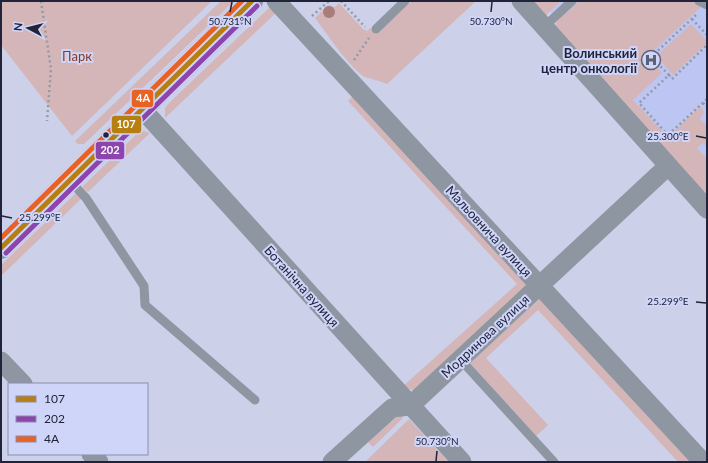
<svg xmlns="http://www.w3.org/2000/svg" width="708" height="463" font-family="Lato,sans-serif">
<rect width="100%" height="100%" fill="#ccd0e9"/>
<path fill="#bdc5f3" d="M540,1H707V179L663,132Z"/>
<path fill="#d4b6b8" d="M1,1H212L72,136L1,45Z
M221,1H234L84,144H78L75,141Z
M412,1H476L387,84C381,81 367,78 363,76C347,64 328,35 315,18L328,5L335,7L339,3L363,29L367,31L370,28L376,34Z
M525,1H561L545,16Z
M579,1H693L702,6L647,57L662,73L633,100L663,132L653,142L554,27L558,20Z
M269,8L278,11L165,118V108L169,103Z
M691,24L707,41V43L673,75L656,56Z
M355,94L532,285L416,391L402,387L517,284L348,101Z
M701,106L704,112L700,119L707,126V147L703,143L697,148L707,159V200L656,144L665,135L668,137Z
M141,130L150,133L88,192L82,187Z
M76,193L82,198L1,276V265Z
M542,296L695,462H678L538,310L486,358L548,425L536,436L470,363Z
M404,412L402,419L373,447L368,442L399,415Z
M409,419L449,462H365Z"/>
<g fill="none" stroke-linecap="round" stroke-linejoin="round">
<path stroke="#9299a7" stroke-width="2.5" stroke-dasharray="2 3" stroke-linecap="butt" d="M41,1L51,69L47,121
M341,1L365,27
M312,16L329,1
M692,19L707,35
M354,60L369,38
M669,75L672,79L707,45
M703,103L707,107
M665,132L639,103L669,75L651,57L697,14
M665,132L668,135L707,99"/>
<path stroke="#8e96a2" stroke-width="9" d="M699,1L707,5
M544,27L572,1
M376,29L405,1
M70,181L86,198L144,286L145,305L255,400
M460,359L554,462"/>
<path stroke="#8e96a2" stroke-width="19" d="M276,1L703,462
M521,1L707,209
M143,110L462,462
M1,361L23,384
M91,454L99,462
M332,462L392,408L410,406L668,166"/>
<path stroke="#8e96a2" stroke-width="22" d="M1,248L252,1"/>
<defs>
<path id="bus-1" d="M1,248L252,1"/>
<path id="bus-2" d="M6,253L257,6"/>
<path id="bus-3" d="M1,238L242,1"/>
</defs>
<use href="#bus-1" stroke="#cfd5f9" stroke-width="8"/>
<use href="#bus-2" stroke="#cfd5f9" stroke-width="8"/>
<use href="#bus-3" stroke="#cfd5f9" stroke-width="8"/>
<use href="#bus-1" stroke="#b67f11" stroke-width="5"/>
<use href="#bus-2" stroke="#8e44ad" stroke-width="5"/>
<use href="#bus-3" stroke="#e86223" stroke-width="5"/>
</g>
<circle fill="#a97d7b" cx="329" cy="12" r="6"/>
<path fill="none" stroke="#202339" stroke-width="1.5" d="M230,12L232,2M491,12L492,2M696,136L706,138M2,216L12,218M696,302L706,303M436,461L437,451"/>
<defs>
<symbol id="hospital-ring" viewBox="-11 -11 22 22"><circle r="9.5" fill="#cfd5f9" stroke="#5c6077" stroke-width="1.5"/><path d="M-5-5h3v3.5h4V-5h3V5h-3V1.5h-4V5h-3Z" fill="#5c6077"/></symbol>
</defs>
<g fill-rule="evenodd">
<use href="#hospital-ring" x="640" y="49" width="22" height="22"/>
</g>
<circle fill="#202339" stroke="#cfd5f9" stroke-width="1.5" cx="106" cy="135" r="3.5"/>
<g text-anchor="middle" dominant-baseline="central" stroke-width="4" stroke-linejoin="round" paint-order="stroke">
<g font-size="13" font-weight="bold" fill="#202339" stroke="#cfd5f9" text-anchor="end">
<text x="637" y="53">Волинський<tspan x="637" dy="15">центр онкології</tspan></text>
</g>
<g font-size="13" fill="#8c3921" stroke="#cfd5f9">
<text x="77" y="56">Парк</text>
</g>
<g font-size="13" fill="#202339" stroke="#cfd5f9">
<text transform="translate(489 231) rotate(47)">Мальовнича вулиця</text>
<text transform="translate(302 286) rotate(48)">Ботанічна вулиця</text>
<text transform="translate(485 336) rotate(-43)">Модринова вулиця</text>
</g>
</g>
<g font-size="10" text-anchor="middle" fill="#202339" stroke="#cfd5f9" stroke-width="4" stroke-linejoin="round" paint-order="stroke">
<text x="230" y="25">50.731°N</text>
<text x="491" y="25">50.730°N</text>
<text x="668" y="140">25.300°E</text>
<text x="40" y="221">25.299°E</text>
<text x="668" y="305">25.299°E</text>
<text x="437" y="445">50.730°N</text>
</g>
<g stroke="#cfd5f9" stroke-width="1.5">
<rect x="131" y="89" width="23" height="19" rx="4" fill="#e86223"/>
<rect x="111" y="115" width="31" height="19" rx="4" fill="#b67f11"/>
<rect x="95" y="141" width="30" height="19" rx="4" fill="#8e44ad"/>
</g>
<g font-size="11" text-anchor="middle" font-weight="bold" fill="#fff">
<text x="143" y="102">4А</text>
<text x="126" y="128">107</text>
<text x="110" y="154">202</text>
</g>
<rect width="708" height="463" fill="none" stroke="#202339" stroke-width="4"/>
<rect x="8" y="383" width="140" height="72" fill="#cfd5f9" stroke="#898eac"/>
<rect x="16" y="396" width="20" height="6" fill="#b67f11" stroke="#898eac"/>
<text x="44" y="403" font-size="12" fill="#202339">107</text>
<rect x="16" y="416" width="20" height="6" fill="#8e44ad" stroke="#898eac"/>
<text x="44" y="423" font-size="12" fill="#202339">202</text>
<rect x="16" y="436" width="20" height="6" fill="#e86223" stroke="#898eac"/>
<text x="44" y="443" font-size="12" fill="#202339">4А</text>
<g transform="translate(28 28) rotate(277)" stroke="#cfd5f9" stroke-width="3" paint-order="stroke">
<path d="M0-3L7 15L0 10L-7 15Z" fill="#202339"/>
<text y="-6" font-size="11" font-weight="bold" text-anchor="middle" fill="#202339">N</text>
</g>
</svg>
